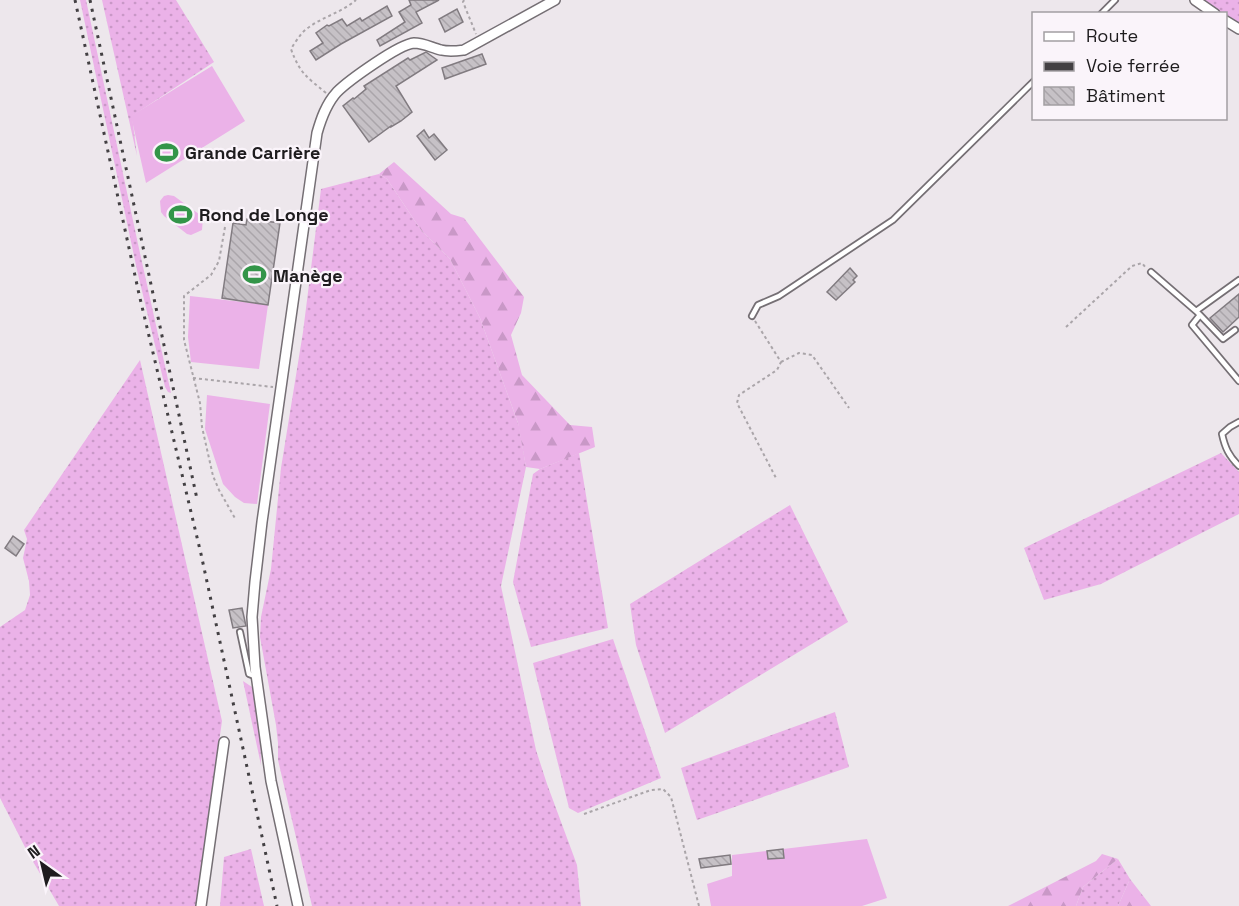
<svg xmlns="http://www.w3.org/2000/svg" width="1239" height="906" font-family="'Space Grotesk',sans-serif">
<defs>
<pattern id="grass-dots" width="8" height="8" patternUnits="userSpaceOnUse" patternTransform="scale(1.5)"><rect width="8" height="8" fill="#ebb2e8"/><path d="M2 2h.1M6 6h.1" fill="none" stroke="#c998c7" stroke-width="1.8" stroke-linecap="round"/></pattern>
<pattern id="forest-firs" width="22" height="20" patternUnits="userSpaceOnUse" patternTransform="scale(1.5)"><rect width="22" height="20" fill="#ebb2e8"/><path d="M5 1l3.5 6h-7zM16 11l3.5 6h-7z" fill="#c998c7"/></pattern>
<pattern id="building-back-hatch" width="6" height="6" patternUnits="userSpaceOnUse" patternTransform="scale(1.5)"><rect width="6" height="6" fill="#c6c1c6"/><path d="M-1 5l2 2M0 0l6 6M5-1l2 2" fill="none" stroke="#aaa5aa"/></pattern>
</defs>
<rect width="100%" height="100%" fill="#ede7ec"/>
<path fill="url(#grass-dots)" d="M80,0H86L138,244L171,393L168,392L165,387L137,270Z
M102,0H176L214,62L132,116L137,156Z
M1194,0H1239V28L1226,20V14L1214,13Z
M379,174L387,179L421,230L450,259L480,318L519,426L526,467L501,586L536,750L547,784L577,865L581,906H312L278,760V743L276,725L260,637L261,617L271,569L281,468L303,332L321,189Z
M140,360L222,721L196,906H59L28,853L0,798V627L25,610L30,595L29,581L23,558L27,539L24,530Z
M579,453L608,628L531,647L513,582L533,474L540,469Z
M1221,453L1239,472V514L1101,584L1044,600L1024,548Z
M790,505L848,622L665,733L636,645L630,604Z
M613,639L661,778L578,813L569,808L533,663Z
M243,681L252,687L254,693L260,724L261,765Z
M835,712L849,767L697,820L681,768Z
M251,849L264,906H220L224,857Z
M1118,859L1130,879L1118,906H1076L1083,887Z"/>
<path fill="url(#forest-firs)" d="M394,162L451,214L464,218L524,297L521,313L511,335L522,375L570,425L592,427L595,447L540,469L526,467L518,423L480,318L450,259L421,230L387,179L379,174Z
M1102,854L1118,859L1083,887L1076,906H1008L1096,861Z
M1130,879L1151,906H1118Z"/>
<path fill="#ebb2e8" d="M212,66L245,121L146,183L131,116Z
M168,195L174,196L203,217L202,230L191,235L187,234L164,216L161,212L160,201L164,196Z
M190,296L268,305L259,369L191,362L188,337Z
M207,395L270,404L257,504L244,503L235,497L223,484L205,429Z
M867,839L887,898L862,906H711L707,884L732,876V855Z"/>
<path fill="url(#building-back-hatch)" stroke="#817b80" stroke-width="1.5" d="M409,0H439L416,12L422,23L380,46L377,40L405,22L399,12L411,5Z
M387,6L392,16L341,44L316,60L310,51L323,43L316,33L327,25L329,26L342,19L347,26L360,18L362,21Z
M457,9L463,22L445,32L439,19Z
M426,52L437,60L396,86L412,112L401,121L391,127V126L369,142L343,106L353,98L354,99L366,89L364,86L408,58L410,60Z
M482,54L486,64L445,79L442,68Z
M424,130L429,138L434,134L447,150L435,160L417,136Z
M247,219L280,223L268,305L222,298L233,223L246,225Z
M850,268L857,276L853,280L855,282L836,300L827,292Z
M1239,294V317L1223,332L1210,318Z
M13,536L24,544L16,556L5,548Z
M242,608L246,626L233,628L229,610Z
M783,849L784,858L768,859L767,851Z
M730,855L731,864L701,868L699,859Z"/>
<g fill="none" stroke-linecap="round" stroke-linejoin="round">
<defs>
<path id="lane" d="M1101,14L1115,0
M1151,272L1196,311L1239,280
M1196,311L1200,315L1192,325L1239,381
M1200,315L1223,339L1235,330
M752,316L758,305L779,296L893,220L1034,81
M1239,422L1230,427L1222,434C1225,448 1229,456 1239,466
M240,632L249,674L257,677"/>
<path id="street" d="M1195,0L1215,14
M1226,21L1239,29
M201,906L224,742
M298,906L271,781L255,667L252,617L255,582L262,522L317,133C321,119 326,104 337,92C348,81 399,44 414,43C424,43 432,48 441,50C449,52 456,51 464,50L555,0"/>
</defs>
<use href="#lane" stroke="#756f74" stroke-width="8"/>
<use href="#street" stroke="#756f74" stroke-width="12"/>
<path stroke="#aaa5a9" stroke-width="2" stroke-dasharray="3 3" stroke-linecap="butt" d="M464,0L463,2L476,34
M326,93C307,77 300,74 291,49C294,44 298,38 302,33C317,18 340,14 356,0
M225,227L219,261L211,275L184,296V340L200,403L202,427L213,476L219,490L236,520
M755,321L781,362L777,370L739,395L737,403L776,478
M1066,327L1132,266L1142,263L1146,268
M781,362L799,353L812,355L849,408
M193,378L273,387
M584,814L651,790L663,789L671,797L699,906"/>
<use href="#lane" stroke="#fff" stroke-width="4.5"/>
<use href="#street" stroke="#fff" stroke-width="9"/>
<path stroke="#434043" stroke-width="3" stroke-dasharray="3 6" stroke-linecap="butt" d="M75,0L139,294L201,554L277,906
M90,0L197,499"/>
</g>
<defs>
<symbol id="stadium-bare" viewBox="-9 -9 18 18"><path d="M0-5a6.5 5 0 1 0 0 10a6.5 5 0 1 0 0-10ZM-3.5-1.8h7v3.6h-7Z" fill="#339549" stroke="#faf4fa" stroke-width="2.5" paint-order="stroke"/></symbol>
</defs>
<g fill-rule="evenodd">
<use href="#stadium-bare" x="150" y="136" width="33" height="33"/>
<use href="#stadium-bare" x="164" y="198" width="33" height="33"/>
<use href="#stadium-bare" x="238" y="258" width="33" height="33"/>
</g>
<g text-anchor="middle" dominant-baseline="central" stroke-width="4.5" stroke-linejoin="round" paint-order="stroke">
<g font-size="18" font-weight="bold" fill="#1e1c1e" stroke="#faf4fa" text-anchor="start">
<text x="185" y="152">Grande Carrière</text>
<text x="199" y="214">Rond de Longe</text>
<text x="273" y="275">Manège</text>
</g>
</g>
<rect x="1032" y="12" width="195" height="108" fill="#faf4fa" stroke="#a29ea2" stroke-width="1.5"/>
<rect x="1044" y="32" width="30" height="9" fill="#ffffff" stroke="#a29ea2" stroke-width="1.5"/>
<text x="1086" y="42" font-size="18" fill="#1e1c1e">Route</text>
<rect x="1044" y="62" width="30" height="9" fill="#434043" stroke="#a29ea2" stroke-width="1.5"/>
<text x="1086" y="72" font-size="18" fill="#1e1c1e">Voie ferrée</text>
<rect x="1044" y="87" width="30" height="18" fill="url(#building-back-hatch)" stroke="#a29ea2" stroke-width="1.5"/>
<text x="1086" y="102" font-size="18" fill="#1e1c1e">Bâtiment</text>
<g transform="translate(42 864) rotate(326)" stroke="#faf4fa" stroke-width="4.5" paint-order="stroke">
<path d="M0-4.5L10 22L0 15L-10 22Z" fill="#1e1c1e"/>
<text y="-9" font-size="16" font-weight="bold" text-anchor="middle" fill="#1e1c1e">N</text>
</g>
</svg>
